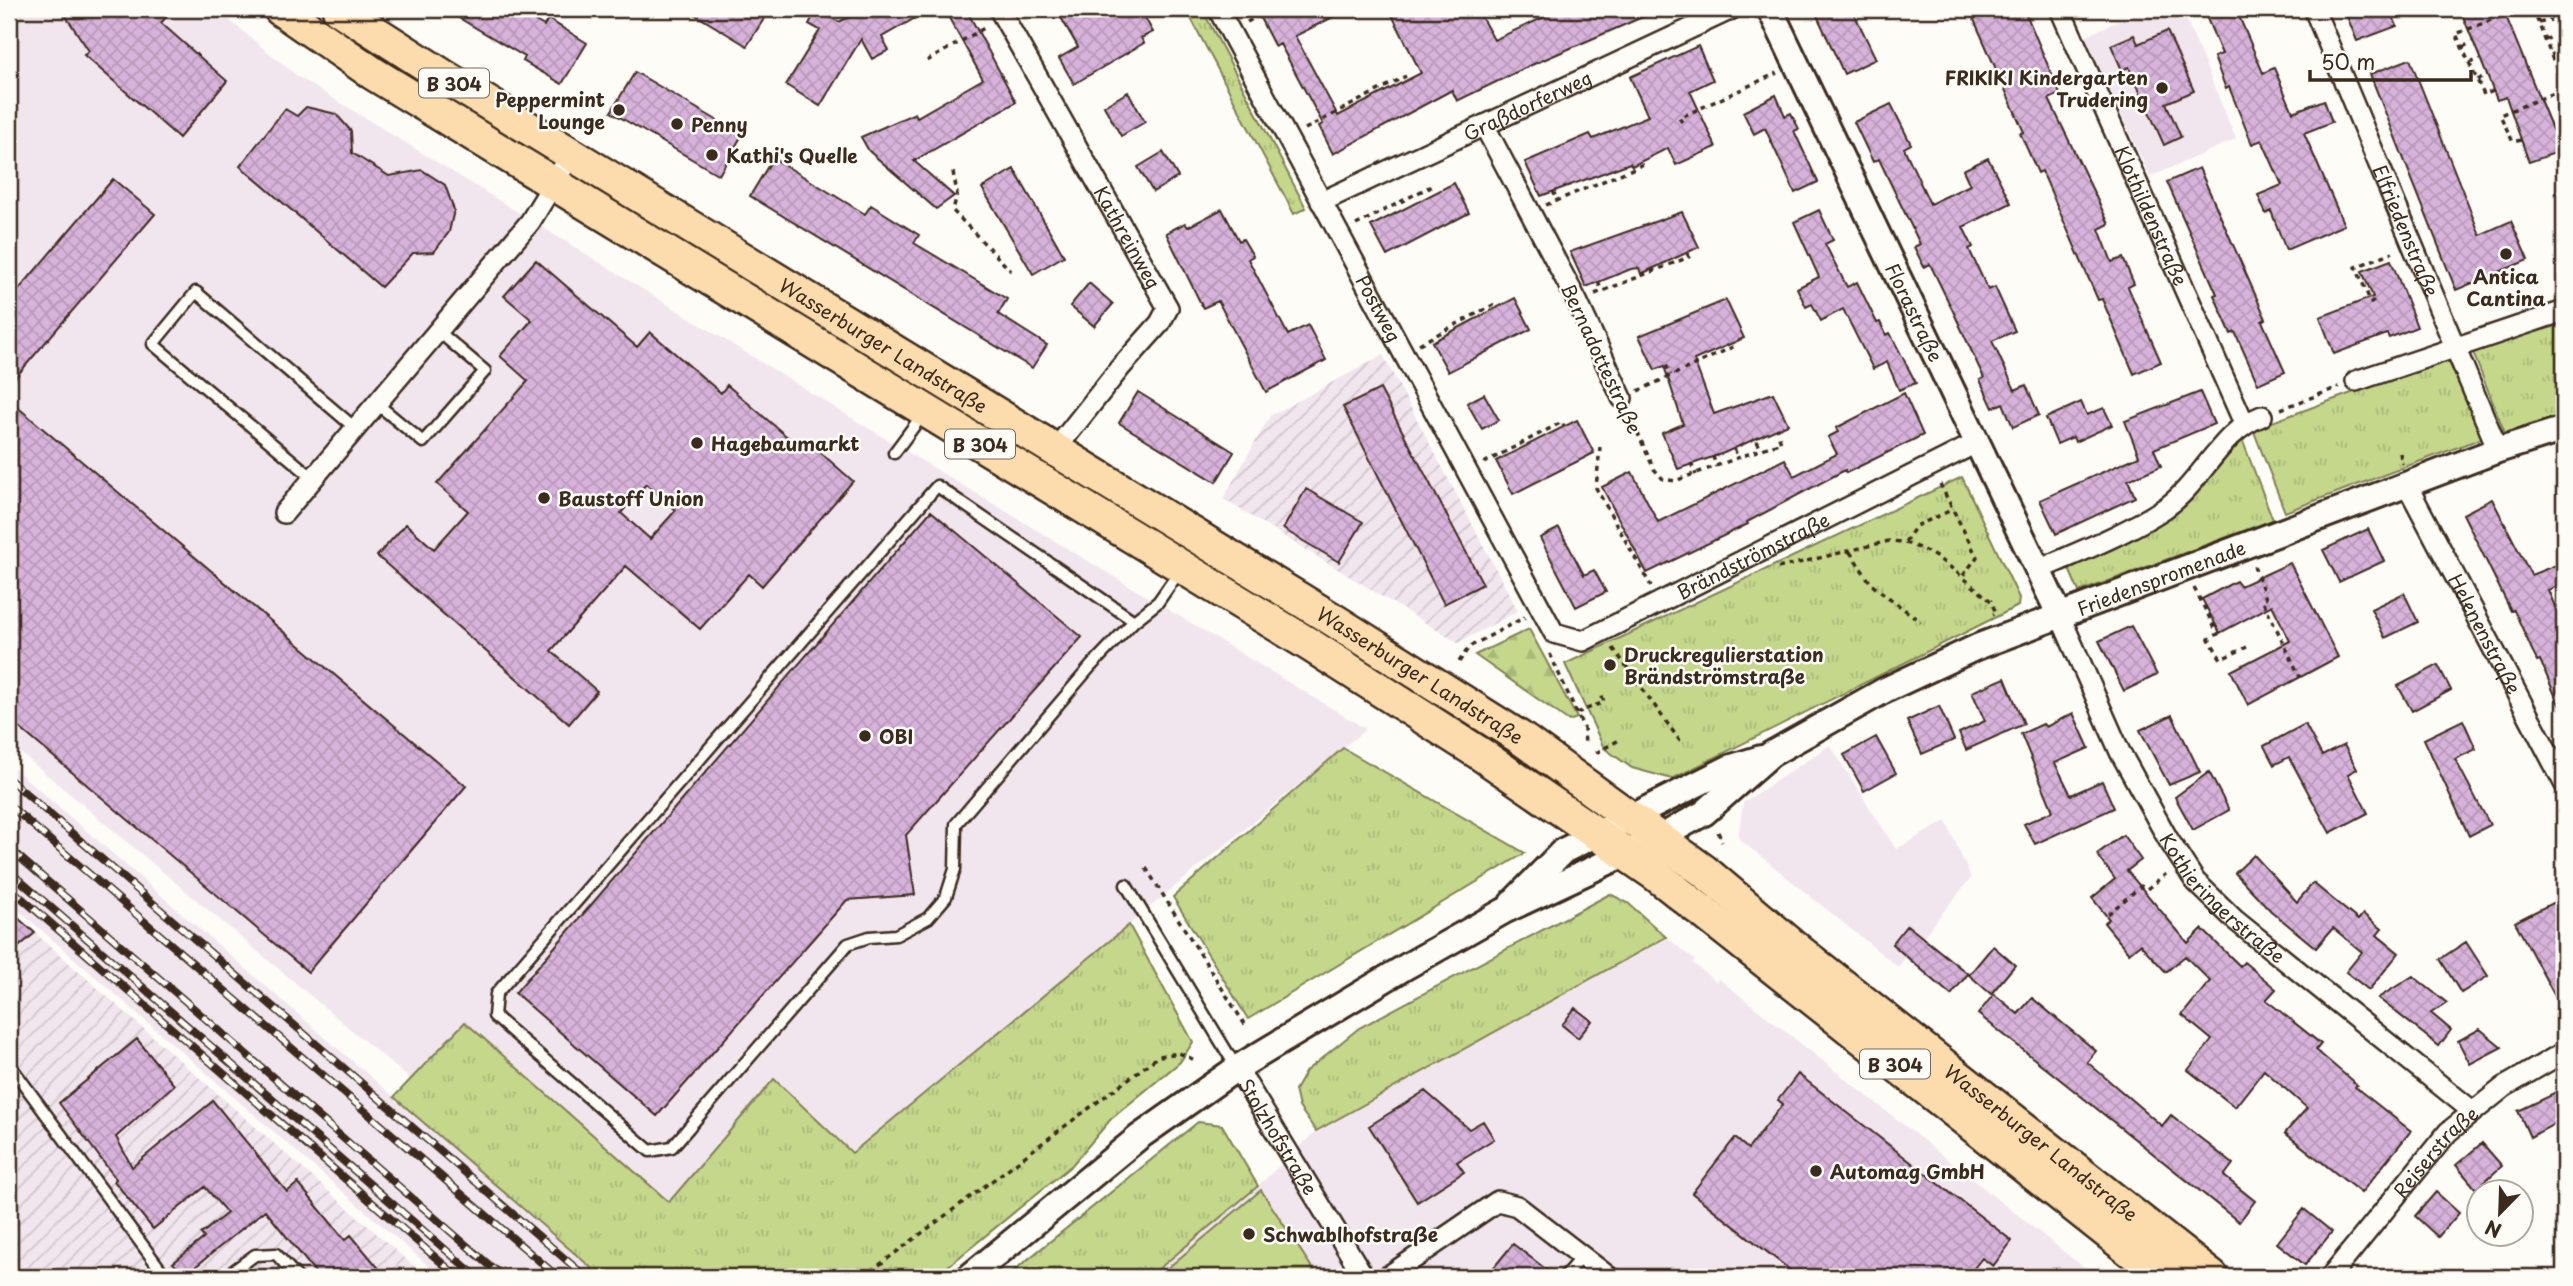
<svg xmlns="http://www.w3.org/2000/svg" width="2573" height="1286" viewBox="0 0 2573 1286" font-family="'Playpen Sans',sans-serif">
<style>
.built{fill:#f2e6ee}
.industrial{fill:url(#industrial-furrows)}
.grass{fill:url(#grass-tufts);stroke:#808054;stroke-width:2}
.forest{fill:url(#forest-firs);stroke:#808054;stroke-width:2}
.garden{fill:#c4d78b;stroke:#808054;stroke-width:2}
.building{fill:url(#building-cross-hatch);stroke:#3b2a1e;stroke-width:2;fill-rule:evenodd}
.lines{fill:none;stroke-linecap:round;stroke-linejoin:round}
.service-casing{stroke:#3b2a1e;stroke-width:15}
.minor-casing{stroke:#3b2a1e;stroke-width:24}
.tertiary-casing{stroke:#3b2a1e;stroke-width:30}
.primary-casing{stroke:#3b2a1e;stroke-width:37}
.path{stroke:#3b2a1e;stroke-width:3.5;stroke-dasharray:5 5;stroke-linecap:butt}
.service{stroke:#fdfcf7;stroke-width:10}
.minor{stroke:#fdfcf7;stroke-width:19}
.tertiary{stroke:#fdfcf7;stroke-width:24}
.primary{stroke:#fcdcac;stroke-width:32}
.rail-casing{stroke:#3b2a1e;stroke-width:8}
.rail{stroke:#fdfcf7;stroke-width:5;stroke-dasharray:16;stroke-linecap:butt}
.poi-dot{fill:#3b2a1e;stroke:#fdfcf7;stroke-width:2.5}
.labels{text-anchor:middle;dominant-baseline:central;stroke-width:5;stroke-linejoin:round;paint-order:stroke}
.shield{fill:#fdfcf7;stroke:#75695f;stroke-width:2}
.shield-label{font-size:18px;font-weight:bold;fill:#3b2a1e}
.poi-label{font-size:19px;font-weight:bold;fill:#3b2a1e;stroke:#fdfcf7;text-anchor:start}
.street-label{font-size:19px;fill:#3b2a1e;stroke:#fdfcf7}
</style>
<defs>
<pattern id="industrial-furrows" width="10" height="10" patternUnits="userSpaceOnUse" patternTransform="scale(1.75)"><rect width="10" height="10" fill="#f2e6ee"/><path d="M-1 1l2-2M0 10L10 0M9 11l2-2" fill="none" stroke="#d0c5cc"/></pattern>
<pattern id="grass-tufts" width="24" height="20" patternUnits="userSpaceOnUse" patternTransform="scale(1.75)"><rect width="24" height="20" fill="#c4d78b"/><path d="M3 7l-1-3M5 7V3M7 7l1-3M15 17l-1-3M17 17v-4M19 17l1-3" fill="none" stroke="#a9b978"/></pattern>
<pattern id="forest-firs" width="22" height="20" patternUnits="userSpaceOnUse" patternTransform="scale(1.75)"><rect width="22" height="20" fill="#c4d78b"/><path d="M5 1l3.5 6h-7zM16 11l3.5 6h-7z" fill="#a9b978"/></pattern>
<pattern id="building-cross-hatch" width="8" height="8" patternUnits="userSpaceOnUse" patternTransform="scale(1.75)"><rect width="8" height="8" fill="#d7b2da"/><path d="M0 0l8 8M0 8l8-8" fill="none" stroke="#b999bb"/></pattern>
</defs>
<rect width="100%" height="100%" fill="#fdfcf7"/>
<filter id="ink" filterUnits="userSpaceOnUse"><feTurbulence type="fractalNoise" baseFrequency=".0143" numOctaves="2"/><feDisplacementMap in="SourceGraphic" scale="14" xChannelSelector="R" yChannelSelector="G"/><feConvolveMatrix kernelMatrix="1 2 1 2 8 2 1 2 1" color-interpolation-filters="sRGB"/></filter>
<g filter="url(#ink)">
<path class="built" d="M9,9H216L297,76L886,439L1366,729L852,1153L774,1080L669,1202L466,1022L411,1080L9,743Z
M2145,9H2182L2236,139L2150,177L2085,36Z
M1830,745L1896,849L1946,821L1971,878L1898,967L1738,838L1743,803Z
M9,764L602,1277H441L9,902Z
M1666,937L1695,960L1693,963L1716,982L1719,979L2096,1277H1149L1258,1186L1316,1131Z"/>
<path class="industrial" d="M1383,355L1518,611L1458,643L1223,499L1270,416Z
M9,910L35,933L426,1277H9Z"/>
<path class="grass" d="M1186,9H1202L1306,208L1294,214Z
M2564,324V416L2505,433L2472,350Z
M2447,358L2485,437L2285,512L2253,429Z
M2242,439L2273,520L2079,592L2069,569L2173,516Z
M1962,477L2019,598L2018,606L1672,779L1632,768L1604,748L1565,664Z
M1343,748L1525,853L1248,1019L1173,897Z
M1610,894L1628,903L1666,937L1316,1131L1299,1107L1295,1090L1306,1071L1359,1028Z
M1129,925L1193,1042L1180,1062L1111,1119L1072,1165L935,1277H602L394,1097L465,1022L669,1202L774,1079L852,1153Z
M1198,1122L1222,1125L1258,1186L1149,1277H1006Z"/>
<path class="forest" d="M1529,629L1577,718L1569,721L1475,655Z"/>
<path class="garden" d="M1261,1190L1318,1277H1157Z"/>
<path class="building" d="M61,9H173L161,23L227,81L179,138L84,55L89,51Z
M444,9H515L544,26L548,19L587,43L562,84L523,61L525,57Z
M686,9H770L747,46Z
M817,9L839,22L864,9H931L882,37L889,50L872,59L861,39L820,106L786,85L820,30L809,24Z
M944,9H966L1016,102L914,161L954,196L936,209L869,151L861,137L915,113L917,117L983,79Z
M1056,9H1140L1153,32L1141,38L1144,43L1074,84L1059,58L1078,47Z
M1279,9H1349L1295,36L1338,116L1421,73L1389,9H1477L1494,40L1562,9H1661L1527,67L1457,101L1452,90L1333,154L1319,126L1323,124L1280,44L1275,47L1260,18Z
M1814,9H1852L1876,59L1844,74Z
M1981,9H2024L2060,94L2049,99L2109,224L2099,229L2112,262L2123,258L2134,284L2128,287L2161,362L2134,374L2102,299L2098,300L2042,171L2038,173L2020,133L2024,132L1971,13Z
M2203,9H2236L2263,73L2274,68L2293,112L2324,100L2332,122L2304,133L2344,225L2286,250L2271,211L2266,214L2258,195L2282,185L2262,140L2252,144L2229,87L2226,89L2214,57L2222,54Z
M2344,9H2390L2397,26L2357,41Z
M2460,9H2503L2561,151L2529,162L2506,97L2497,100Z
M2167,31L2194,91L2166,103L2181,137L2164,145L2129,67L2122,70L2111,45L2134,35L2138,44Z
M1698,46L1713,80L1690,91L1716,147L1676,165L1668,148L1632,166L1630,163L1541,196L1525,162L1590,134L1593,139L1648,116L1630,77Z
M2410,59L2480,235L2511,221L2528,260L2456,290L2370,74Z
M635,72L742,135L719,175L611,112Z
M1128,92L1145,122L1121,136L1104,106Z
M1776,95L1785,116L1791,113L1799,129L1794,131L1818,182L1795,193L1765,128L1754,134L1743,112Z
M1891,104L1911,144L1904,148L1930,204L1970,185L1963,170L1988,158L2011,203L1963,227L1973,247L1969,249L1988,290L1995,287L2015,331L1992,341L2015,390L2026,385L2039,415L2013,427L2003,403L1993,408L1980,380L1984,378L1953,311L1930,264L1924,267L1914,247L1920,244L1887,176L1879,159L1873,162L1854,122Z
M306,107L336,114L351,131L352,153L389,176L422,170L445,185L454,210L449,232L434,252L413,253L381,287L240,166L285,109L297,116Z
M1163,152L1178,177L1153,192L1138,167Z
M773,158L865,214L871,205L919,235L914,243L1007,299L998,314L1047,345L1032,368L750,196Z
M2199,168L2266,319L2262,321L2285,372L2258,384L2235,332L2231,334L2214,295L2217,294L2167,182Z
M1014,169L1064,256L1033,274L982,188Z
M113,179L155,214L9,385V301Z
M1454,183L1469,213L1387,256L1371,226Z
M1222,209L1239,241L1243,239L1253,256L1248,259L1288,335L1308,325L1326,360L1266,392L1218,301L1203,308L1166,233L1185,223L1188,227Z
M1819,210L1833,240L1825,244L1847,287L1857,282L1877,323L1880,322L1886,335L1890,333L1916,383L1899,390L1887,362L1873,369L1843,309L1821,321L1812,304L1806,307L1797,288L1819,277L1794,222Z
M1682,212L1699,247L1641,274L1639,268L1631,269L1586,287L1570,252Z
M536,260L637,347L650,332L721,393L727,385L799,447L805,439L853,481L762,586L749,574L700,629L626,566L551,651L597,691L569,724L377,556L406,524L434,549L468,511L437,484L528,381L500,356L532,320L504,296ZM646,484L676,510L650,539L621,513Z
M2391,260L2417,327L2389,338L2387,334L2334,354L2320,317L2373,297L2362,271Z
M1089,283L1113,304L1094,326L1070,306Z
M1515,298L1531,329L1448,372L1432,342Z
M1726,300L1744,338L1694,360L1714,414L1773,393L1788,424L1724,453L1678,469L1662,433L1683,424L1664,366L1655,370L1639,336Z
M1380,389L1483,584L1444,604L1343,407Z
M1138,392L1234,452L1216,482L1119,423Z
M2200,392L2214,424L2154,449L2161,466L2128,480L2135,497L2056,534L2040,500L2139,456L2125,421Z
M1904,393L1923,435L1846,473L1845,470L1747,522L1748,524L1647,573L1602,487L1632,472L1658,522L1785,459L1794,476L1837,454L1828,437L1838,432L1836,428Z
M1484,394L1499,420L1482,429L1467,403Z
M9,400L466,786L308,972L9,719Z
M2081,402L2087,415L2104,408L2112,425L2075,442L2073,437L2057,444L2046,418Z
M1577,420L1594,453L1513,494L1496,461Z
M1306,489L1363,522L1339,562L1283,529Z
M2492,499L2531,575L2564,562V583L2548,590L2564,628V716L2540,660L2537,661L2514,610L2511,611L2463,514Z
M931,511L1082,637L906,835L915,895L847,900L657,1116L515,993Z
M1559,528L1584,575L1594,570L1606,592L1576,607L1540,538Z
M2368,529L2384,561L2339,582L2323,550Z
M2290,563L2338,657L2248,705L2231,671L2290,641L2272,605L2220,633L2202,599L2236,581L2240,586Z
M2404,593L2418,622L2385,638L2371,609Z
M2131,626L2157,675L2124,691L2099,641Z
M2438,665L2451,690L2412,711L2398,686Z
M2005,678L2024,724L1966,750L1959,733L1985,721L1972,692Z
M1939,706L1954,740L1922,754L1907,721Z
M2073,713L2089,748L2055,763L2071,795L2102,781L2114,808L2035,844L2024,824L2053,811L2021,734L2043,724L2046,727Z
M2172,715L2200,772L2169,785L2140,730Z
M2463,720L2476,749L2455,759L2490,825L2469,836L2424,739Z
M2305,724L2322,756L2344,745L2357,769L2348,774L2368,813L2330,833L2289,757L2274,765L2264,746Z
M1876,737L1896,773L1864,791L1844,755Z
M2209,772L2229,810L2193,830L2175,797Z
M2123,835L2141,860L2127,871L2188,943L2202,929L2240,966L2244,962L2276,989L2266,1000L2321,1044L2316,1050L2357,1085L2355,1087L2411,1131L2361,1193L2285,1133L2307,1108L2264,1070L2235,1107L2188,1070L2212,1040L2182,1015L2210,981L2185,956L2166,972L2140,944L2129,953L2104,923L2109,919L2092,898L2115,879L2097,854Z
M2254,855L2297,902L2313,883L2358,920L2363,914L2382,929L2377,935L2399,953L2369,990L2346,972L2362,952L2333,928L2316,948L2271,911L2235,873Z
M2564,897V1013L2515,922Z
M9,910L35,933L9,955Z
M1907,925L1968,974L1951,995L1892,944Z
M2466,942L2488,976L2461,993L2440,959Z
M1993,946L2015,965L1991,994L1969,975Z
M2413,976L2447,1003L2431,1013L2451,1030L2439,1046L2378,998Z
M1994,994L2018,1014L2032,998L2096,1051L2087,1062L2162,1126L2171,1115L2233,1164L2224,1176L2255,1201L2239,1222L1978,1014Z
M1575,1008L1592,1021L1578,1038L1562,1025Z
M2480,1029L2502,1047L2470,1064L2458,1041Z
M137,1039L174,1085L116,1137L132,1167L213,1101L287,1192L298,1183L345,1240L351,1235L386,1277H319L265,1210L184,1276L173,1263L204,1238L201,1234L227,1213L205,1187L153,1229L114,1181L116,1179L59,1103Z
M1798,1074L2012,1241L1993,1266L1982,1258L1967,1277H1799L1692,1193L1735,1138L1748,1149L1783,1104L1778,1100Z
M1425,1091L1469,1129L1483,1121L1494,1139L1457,1162L1464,1172L1417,1202L1369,1126Z
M2556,1093L2564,1108V1119L2530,1137L2518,1111Z
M2482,1143L2502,1166L2476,1189L2456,1165Z
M2436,1192L2459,1213L2438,1237L2415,1216Z
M2304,1209L2332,1232L2305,1265L2277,1243Z
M1513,1244L1556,1277H1486Z"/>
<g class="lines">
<defs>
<path id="service" d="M376,403L423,442L485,371L438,331
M894,453L923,414
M313,478L153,344L196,292L355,428
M1134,621L937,486L496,994L494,1016L650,1151L672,1147L848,944L869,937L896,935L928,918L946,897L955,869L956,824L1091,666L1134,621L1158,602L1179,572
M1126,885L1236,1067
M9,1064L166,1277
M225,1277L255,1255L276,1254L297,1277
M1564,1277L1582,1256"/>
<g id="minor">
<path id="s1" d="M999,9L1168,308L1160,323L1120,368L1055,450"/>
<path id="s2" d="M1218,9L1554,633L1583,641L1976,443"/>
<path id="s3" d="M2060,9L2244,423"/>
<path id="s4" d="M2314,9L2498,450"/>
<path d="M1484,125L1577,301L1622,398"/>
<path id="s5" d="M1321,202L1732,9"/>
<path d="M2356,381L2564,311"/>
<path id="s6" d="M2407,485L2564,783"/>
<path d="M284,513L530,222L572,153"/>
<path d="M2038,570C2081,551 2126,534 2165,508C2202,483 2219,432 2262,416"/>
<path id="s7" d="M2060,616L2120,752L2168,839L2195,881L2235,920L2471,1110"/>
<path id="s8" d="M1237,1068L1364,1277"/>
<path d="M1387,1277L1498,1201L1517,1206L1609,1277"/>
<path id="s9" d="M2330,1277L2448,1132L2504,1087L2564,1052"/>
</g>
<g id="tertiary">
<path id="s10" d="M1770,9L2060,616"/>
<path d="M1512,903L1563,851L1729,768L1761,758"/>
<path id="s11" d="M969,1277L1139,1137L1237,1068L1407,966L1504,911L1659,838L1704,813L1771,754L1885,690L1977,647L2498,450L2564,429"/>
</g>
<g id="primary">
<path d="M280,9L374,74L1310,645L1479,753L1655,874L2164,1277"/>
<path id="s12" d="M339,9L445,77L1332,619L1519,737L1704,871L1799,951L2212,1277"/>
</g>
</defs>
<use href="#service" class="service-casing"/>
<use href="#minor" class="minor-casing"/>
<use href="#tertiary" class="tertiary-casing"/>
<use href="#primary" class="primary-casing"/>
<path class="path" d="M2533,9L2558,73L2564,70
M1448,11L1452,9
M1247,22L1273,9
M2539,23L2551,20
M2545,40L2556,35
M2463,47L2473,41
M2551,55L2562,51
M927,61L986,27
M2470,63L2480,59
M2477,80L2487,76
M2493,91L2484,95L2456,34L2519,9
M1682,122L1679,118L1777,73
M1305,129L1406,76
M2521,140L2513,142L2500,115L2564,89
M953,172L957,193L953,211L1011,271
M1553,191L1557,200
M1546,205L1644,164L1643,161
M1356,225L1429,187L1432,195
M1598,282L1602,291
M1595,294L1689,257L1687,253
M2374,301L2371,303L2356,267L2393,252
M1419,344L1493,305L1495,309
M1666,365L1671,375
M1638,391L1735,346L1733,343
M2281,409L2339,387
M1629,414L1654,469L1663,479L1675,481L1781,442L1778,434
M1757,441L1761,450
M1600,447L1596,488L1651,586
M1734,449L1739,459
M2400,453L2402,464
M1713,456L1716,467
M1484,463L1562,422L1564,426
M1691,463L1696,475
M1940,484L1977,557L1962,577
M1905,542L1916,526L1954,509
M1850,552L1872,585L1921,622
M2254,566L2267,601L2264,603L2300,677
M1778,568L1889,541C1929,542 1961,577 1991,601L1996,613L1993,614
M2194,588L2218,634L2209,639L2221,659L2247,647
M1613,648L1680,741
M1550,654L1584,729L1585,745
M1459,662L1469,647L1525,617
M1577,713L1604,702L1601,694
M1596,753L1619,740
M1718,832L1722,842
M1146,868L1247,1028
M2108,914L2141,886L2147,889L2166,874
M863,1277L1159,1056L1179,1053L1197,1061"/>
<use href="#service" class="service"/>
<use href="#minor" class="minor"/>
<use href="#tertiary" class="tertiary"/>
<use href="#primary" class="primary"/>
<defs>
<path id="rail" d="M9,779L586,1277
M9,805L558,1277
M9,848L503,1277
M9,871L477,1277
M9,887L458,1277"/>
</defs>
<use href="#rail" class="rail-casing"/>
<use href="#rail" class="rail"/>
</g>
</g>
<g class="poi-dot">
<circle cx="2162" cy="88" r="7"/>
<circle cx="619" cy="110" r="7"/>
<circle cx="677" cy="124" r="7"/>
<circle cx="712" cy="155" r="7"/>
<circle cx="2506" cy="254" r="7"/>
<circle cx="697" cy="443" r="7"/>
<circle cx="544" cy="498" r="7"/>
<circle cx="1610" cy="665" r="7"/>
<circle cx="865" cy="736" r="7"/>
<circle cx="1816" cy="1171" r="7"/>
<circle cx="1249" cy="1234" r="7"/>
</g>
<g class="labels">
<g class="shield">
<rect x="419" y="68.5" width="70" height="29" rx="5"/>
<rect x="945" y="429.5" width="70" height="29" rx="5"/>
<rect x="1860" y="1049.5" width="70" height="29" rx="5"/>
</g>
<g class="shield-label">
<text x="454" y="83">B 304</text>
<text x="980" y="444">B 304</text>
<text x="1895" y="1064">B 304</text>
</g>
<g class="poi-label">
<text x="2148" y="77" text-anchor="end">FRIKIKI Kindergarten<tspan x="2148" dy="22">Trudering</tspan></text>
<text x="605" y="99" text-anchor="end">Peppermint<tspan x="605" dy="22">Lounge</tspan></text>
<text x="691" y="124">Penny</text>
<text x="726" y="155">Kathi's Quelle</text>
<text x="2506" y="276" text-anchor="middle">Antica<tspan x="2506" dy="22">Cantina</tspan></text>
<text x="711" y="443">Hagebaumarkt</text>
<text x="558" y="498">Baustoff Union</text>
<text x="1624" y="654">Druckregulierstation<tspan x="1624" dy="22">Brändströmstraße</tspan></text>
<text x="879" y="736">OBI</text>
<text x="1830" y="1171">Automag GmbH</text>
<text x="1263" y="1234">Schwablhofstraße</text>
</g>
<g class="street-label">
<text stroke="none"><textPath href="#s5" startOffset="228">Graßdorferweg</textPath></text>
<text stroke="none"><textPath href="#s3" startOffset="226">Klothildenstraße</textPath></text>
<text stroke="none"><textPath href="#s4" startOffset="240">Elfriedenstraße</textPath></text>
<text stroke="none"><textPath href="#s1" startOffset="262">Kathreinweg</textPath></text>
<text stroke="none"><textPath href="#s2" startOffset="340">Postweg</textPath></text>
<text stroke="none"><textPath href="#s10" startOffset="336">Florastraße</textPath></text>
<text stroke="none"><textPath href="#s12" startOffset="640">Wasserburger Landstraße</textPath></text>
<text transform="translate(1602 358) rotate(65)">Bernadottestraße</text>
<text stroke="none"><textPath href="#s2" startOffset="929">Brändströmstraße</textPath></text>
<text stroke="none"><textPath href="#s11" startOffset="1391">Friedenspromenade</textPath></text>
<text stroke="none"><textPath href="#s6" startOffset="168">Helenenstraße</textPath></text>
<text stroke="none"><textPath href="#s12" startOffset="1270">Wasserburger Landstraße</textPath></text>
<text stroke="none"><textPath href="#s7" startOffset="329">Kothieringerstraße</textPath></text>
<text stroke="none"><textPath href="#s8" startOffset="80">Stolzhofstraße</textPath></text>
<text stroke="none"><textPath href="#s12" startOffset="2048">Wasserburger Landstraße</textPath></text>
<text stroke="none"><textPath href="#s9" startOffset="164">Reiserstraße</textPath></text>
</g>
</g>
<rect width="2573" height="1286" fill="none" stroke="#fdfcf7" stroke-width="35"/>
<rect x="18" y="18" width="2538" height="1251" fill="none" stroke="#3b2a1e" stroke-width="2.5" filter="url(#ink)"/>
<g transform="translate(2500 1213) rotate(203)"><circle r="33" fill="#fdfcf7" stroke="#afa8a0" stroke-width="2"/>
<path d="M0-5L12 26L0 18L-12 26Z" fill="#3b2a1e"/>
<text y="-10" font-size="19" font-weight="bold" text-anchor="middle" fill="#3b2a1e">N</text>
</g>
<path d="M2310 70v10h161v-10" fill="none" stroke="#3b2a1e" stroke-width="3.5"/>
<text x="2321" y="70" font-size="21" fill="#3b2a1e" stroke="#fdfcf7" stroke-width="5" paint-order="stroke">50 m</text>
</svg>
